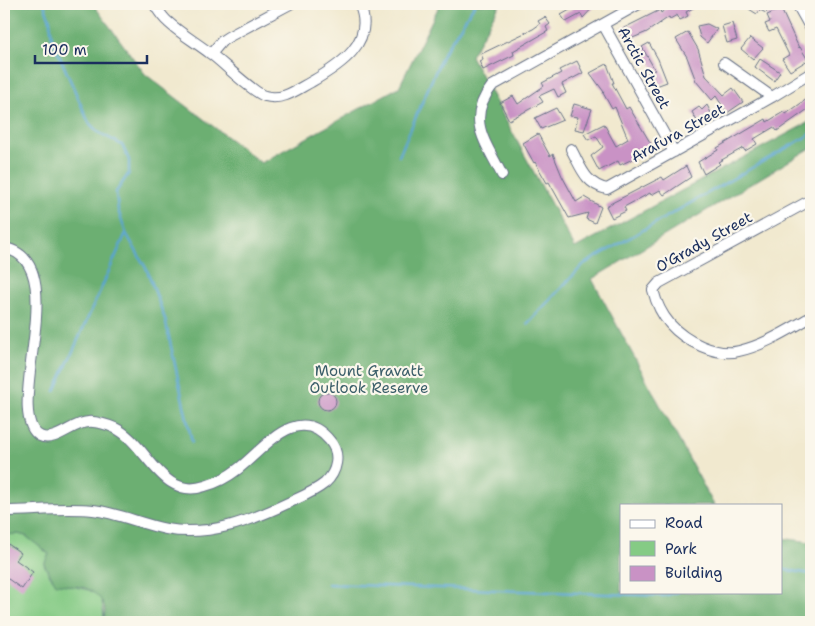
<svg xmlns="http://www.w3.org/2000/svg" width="815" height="626" viewBox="0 0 815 626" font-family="'Shantell Sans',sans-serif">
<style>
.green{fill:#85cb85;stroke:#507d72}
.forest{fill:#6caf72;stroke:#446f68}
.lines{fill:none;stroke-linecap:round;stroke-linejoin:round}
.stream{stroke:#59a4d1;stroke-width:2.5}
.building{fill:#c992c5}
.minor-casing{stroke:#667086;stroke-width:12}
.minor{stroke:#fff;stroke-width:10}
.labels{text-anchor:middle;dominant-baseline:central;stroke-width:4.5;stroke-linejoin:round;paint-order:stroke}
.street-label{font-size:15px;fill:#1b2f5e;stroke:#fbf7ec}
.park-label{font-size:15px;fill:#3b5e6a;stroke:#fbf7ec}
</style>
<rect width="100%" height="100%" fill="#fbf7ec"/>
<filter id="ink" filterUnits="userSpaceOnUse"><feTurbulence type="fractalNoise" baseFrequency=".02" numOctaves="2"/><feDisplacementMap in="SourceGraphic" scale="10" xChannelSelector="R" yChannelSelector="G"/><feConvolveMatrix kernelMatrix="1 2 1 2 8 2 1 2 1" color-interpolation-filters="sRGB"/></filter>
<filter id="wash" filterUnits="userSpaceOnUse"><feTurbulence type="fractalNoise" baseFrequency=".0096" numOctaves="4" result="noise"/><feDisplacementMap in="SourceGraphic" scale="20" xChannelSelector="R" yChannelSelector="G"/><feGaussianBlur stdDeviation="1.12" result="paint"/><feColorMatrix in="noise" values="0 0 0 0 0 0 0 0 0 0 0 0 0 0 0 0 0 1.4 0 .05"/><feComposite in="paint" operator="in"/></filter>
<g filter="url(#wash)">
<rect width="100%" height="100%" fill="#f1e9cf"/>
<path class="green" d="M18,534L26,536L49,554L44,564C46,568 49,575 52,578C52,579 58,581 59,582C83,593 107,582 103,622H4V535Z"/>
<path class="forest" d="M4,4H93L145,74L261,163L399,87L440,4H500L471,56L575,248L811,121V148L592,279L714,505H621V592H781V538L811,542V622H103C104,619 105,614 105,610C104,599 91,588 80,587C77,586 74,587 72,586C66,585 62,584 56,584L44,564L49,554L26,536L18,534L4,535Z"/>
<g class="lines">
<path class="stream" d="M44,4L50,20L52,39L89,123L98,132L122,145L129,160V173L116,192L118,210L126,233L147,270L165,319L192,442
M399,156L443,54L475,4
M527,324L584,264L811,134
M55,391L126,233
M781,569L811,574
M328,584L664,596L678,592"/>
</g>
<g id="blocks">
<path class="building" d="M576,4H596L583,18L581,14L566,22L561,15L577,6Z
M672,4H700L686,12L688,16L680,20L677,15L670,19L669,17L647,32L628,40L622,29L660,10L661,13Z
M750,4H772L766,13L760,10L757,14L749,9L752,5Z
M781,9L799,48L800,47L808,60L790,71L782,59L789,55L776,29L769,32L765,24L770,22L767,15Z
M545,17L550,24L546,27L548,31L513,51L514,55L483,70L479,61L483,59L481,54L533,29L540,24L538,21Z
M732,23L737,40L727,43L722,26Z
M707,24L717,29L707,43L700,37L697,26Z
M688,32L698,49L706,76L724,95L733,88L743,102L727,113L716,96L712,100L696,81L687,57L676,39Z
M750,38L763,48L753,59L741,49Z
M649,43L658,59L667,82L656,86L649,72L655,70L642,47Z
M760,59L780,72L774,81L755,67Z
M577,61L583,73L562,84L566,93L558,97L554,89L539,96L543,102L509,120L500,103L513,96L518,104L544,86L542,83L561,73L559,70Z
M607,64L614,83H612L626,109L629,107L654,149L620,165L618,161L599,171L591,156L603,147L596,136L588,140L584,134L604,124L616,146L628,139L615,107L612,109L603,93L604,92L590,73Z
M811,96V107L777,131L774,127L754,139L757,144L745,151L743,148L718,162L720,164L704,174L698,162L718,150L717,148L766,119L767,122L785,111L786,114Z
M574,104L592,109L584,131L575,129L578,117L570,116Z
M707,105L712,115L697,121L692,112L699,107L702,110Z
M556,108L563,120L541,129L535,118Z
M538,134L550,156L553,154L562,176L576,202L584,197L601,207L595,223L586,219L588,213L569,218L549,182L547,183L535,162L534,163L523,143Z
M686,166L691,177L664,195L660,190L651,195L650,193L624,207L626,211L612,218L606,206L662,177L664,180Z
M318 401a9 9 0 1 1 18 0a9 9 0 1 1-18 0Z
M8,544L21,553L16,560L33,572L22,589L4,576V551Z"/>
</g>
</g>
<g filter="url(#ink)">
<use href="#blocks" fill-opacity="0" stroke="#667086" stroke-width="1"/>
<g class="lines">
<defs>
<path id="minor" d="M154,4C158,10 162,17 168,22C181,34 197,43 211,54C222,62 255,94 265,96C283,101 296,90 311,82C339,66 377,42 359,4
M797,4L811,29
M603,24L674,152
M211,54L222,41L228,37L290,4
M724,63L772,97
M571,149C581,167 585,184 607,189L772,97L811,73
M502,175C486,142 465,120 492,86L639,4
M811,200L659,283L653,290C656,302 662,315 670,324C685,341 716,357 739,351C765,345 788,330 811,317
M4,248C76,261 0,414 40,436C55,443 72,423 88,422C95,421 109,425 115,428C147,443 161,501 205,486C216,483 229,476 238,469C264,449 298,401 330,441C341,454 337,472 325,483C314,492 301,497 288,503C250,521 209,537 166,529C141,524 118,513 93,510C64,507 33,511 4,511"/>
</defs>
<use href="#minor" class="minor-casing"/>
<use href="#minor" class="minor"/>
</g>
</g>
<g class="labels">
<g class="street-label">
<text transform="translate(644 68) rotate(61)">Arctic Street</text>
<text transform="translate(678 133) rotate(-29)">Arafura Street</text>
<text transform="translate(704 242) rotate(-29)">O'Grady Street</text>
</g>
<g class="park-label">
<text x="369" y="371">Mount Gravatt<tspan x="369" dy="17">Outlook Reserve</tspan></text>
</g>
</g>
<rect width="815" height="626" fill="none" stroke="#fbf7ec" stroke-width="20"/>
<rect x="620" y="504" width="162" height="90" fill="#fbf7ec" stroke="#a1a7b3"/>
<rect x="630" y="520" width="25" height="8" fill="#ffffff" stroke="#a1a7b3"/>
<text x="665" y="528" font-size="15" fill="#1b2f5e">Road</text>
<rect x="630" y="541" width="25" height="15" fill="#85cb85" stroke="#a1a7b3"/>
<text x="665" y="554" font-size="15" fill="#1b2f5e">Park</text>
<rect x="630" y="566" width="25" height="15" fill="#c992c5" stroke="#a1a7b3"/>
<text x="665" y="578" font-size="15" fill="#1b2f5e">Building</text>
<path d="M35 55v8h112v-8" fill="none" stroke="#1b2f5e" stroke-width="2.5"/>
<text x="42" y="55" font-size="15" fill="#1b2f5e" stroke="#fbf7ec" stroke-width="4" paint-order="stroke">100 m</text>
</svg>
